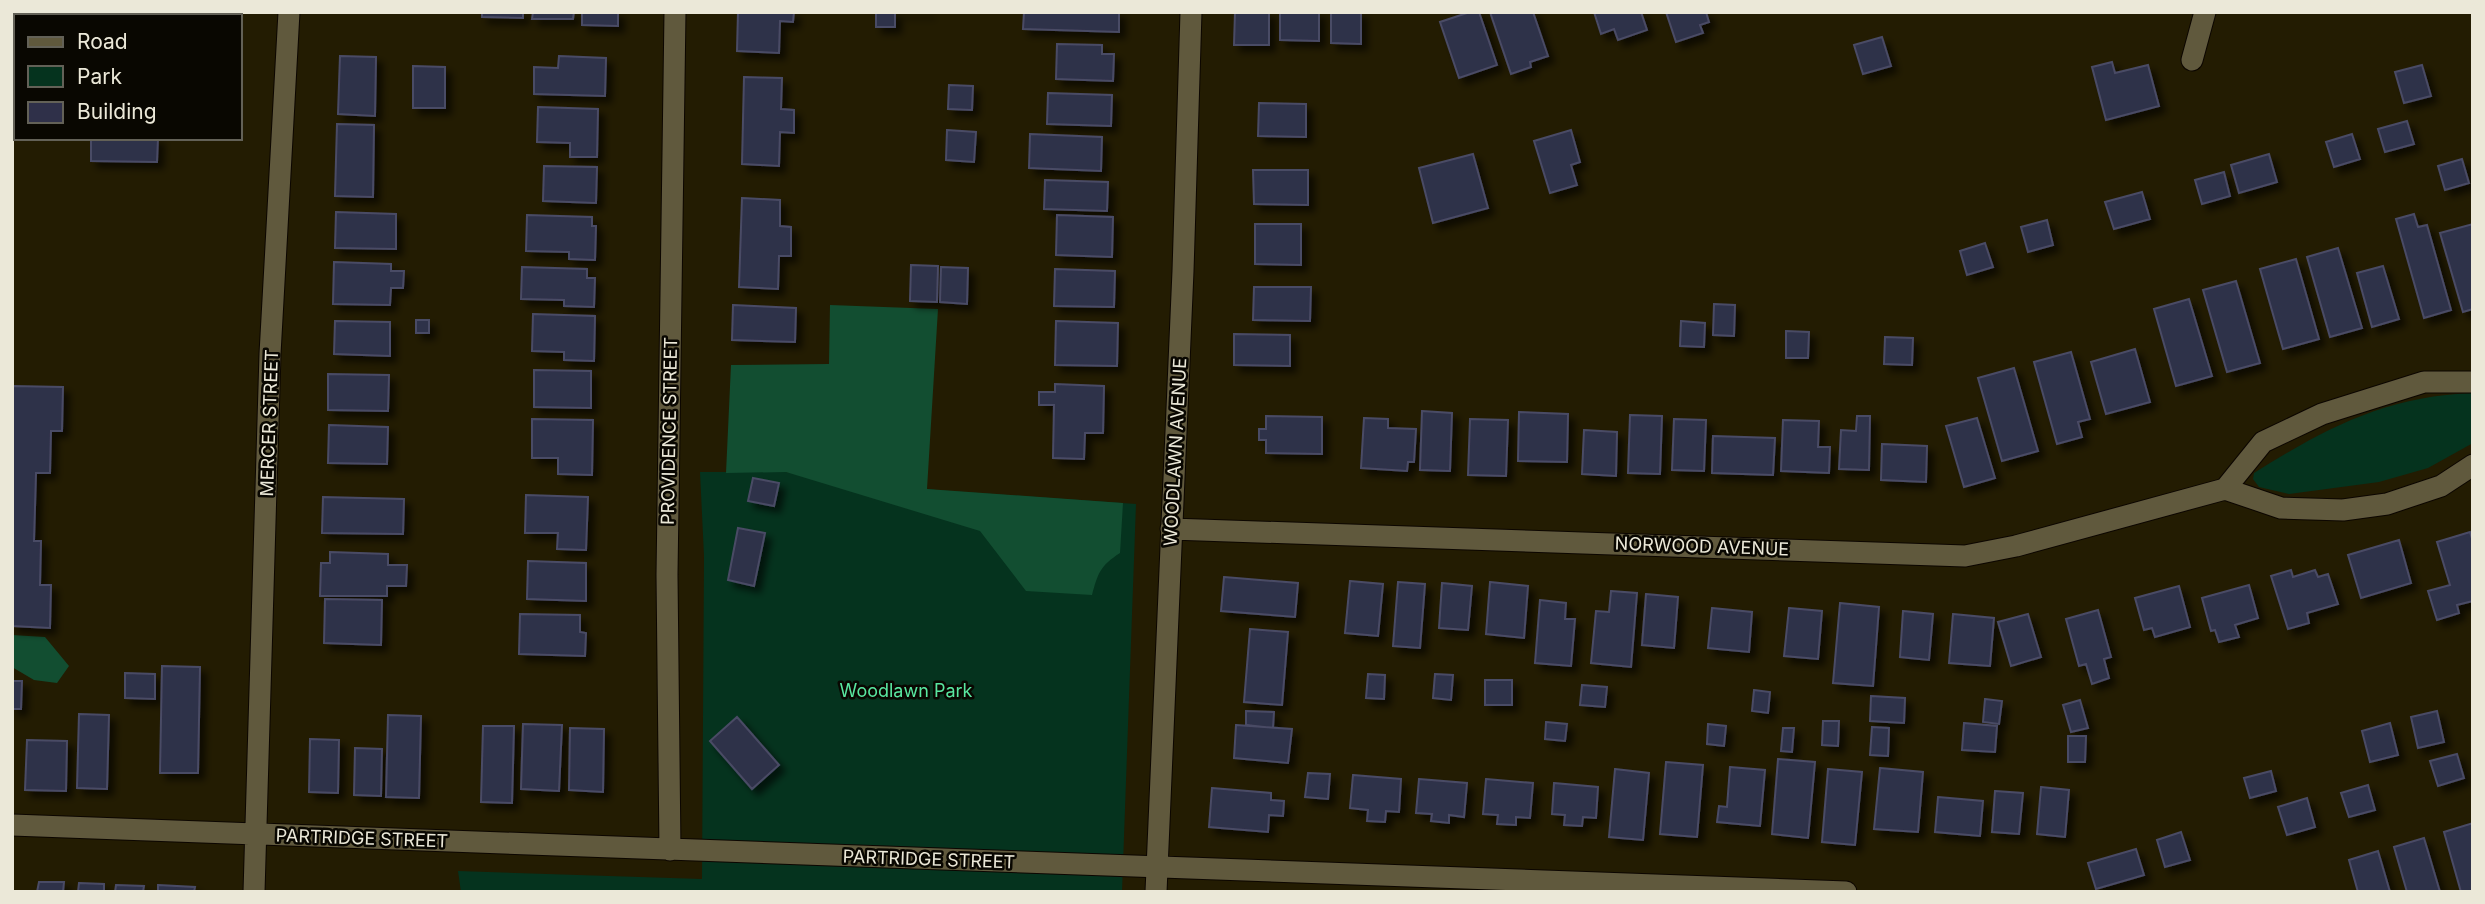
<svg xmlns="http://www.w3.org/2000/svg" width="2485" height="904" viewBox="0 0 2485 904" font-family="Inter,sans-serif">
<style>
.green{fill:#05331e}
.forest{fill:#124e31}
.building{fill:#2f3049;stroke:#4a4b65;stroke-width:2;filter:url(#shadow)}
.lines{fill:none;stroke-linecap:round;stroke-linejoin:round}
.minor-casing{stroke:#0c0600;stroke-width:23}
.minor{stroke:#60593d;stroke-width:21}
.labels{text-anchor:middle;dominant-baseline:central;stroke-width:5;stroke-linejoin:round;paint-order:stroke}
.street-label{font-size:18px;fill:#ebe8d8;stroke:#090701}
.park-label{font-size:18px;fill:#59e7a0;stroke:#090701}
</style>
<defs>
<filter id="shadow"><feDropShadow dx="6" dy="6" stdDeviation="3.5" flood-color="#0009"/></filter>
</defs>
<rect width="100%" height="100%" fill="#231c02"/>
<path class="green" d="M2473,393V443L2428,468L2379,482L2289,494L2259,487L2253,479L2254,473C2326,428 2386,396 2473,393Z
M700,472H786L937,490L1136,504L1122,892H461L458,871L702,879L704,556Z"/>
<path class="forest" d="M830,305L938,309L927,489L1123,503L1120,553C1100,566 1098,573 1092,595L1026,591L980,531L786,472L726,473L731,365L829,364Z
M12,635L45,637L69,666L57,683L34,680L12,667Z"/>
<path class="building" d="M72,12H160V16H72Z
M482,12H523V18L482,17Z
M533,12H574L573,19H532Z
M582,12H618V26L582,25Z
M738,12H794L793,22L780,21L779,53L737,51Z
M876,12H930H895V27H876Z
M1024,12H1119V32L1023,29Z
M1235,12H1269V45H1234Z
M1280,12H1319V41L1280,40Z
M1331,12H1361V44L1331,43Z
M1470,12H1479L1497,65L1459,78L1440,22Z
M1490,12H1533L1548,56L1530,62L1531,67L1511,74Z
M1594,12H1641L1647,30L1618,40L1614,29L1601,34Z
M1666,12H1706L1709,22L1700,25L1703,33L1676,42Z
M12,30H16V82H12Z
M1882,37L1891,66L1863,74L1854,45Z
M1057,44L1102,45V54H1114L1113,81L1056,79Z
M340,56L376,57L375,116L338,114Z
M559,56L606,58L605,96L534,94V67L558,68Z
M2112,62L2115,73L2148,65L2159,106L2106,120L2092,67Z
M2422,65L2431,96L2404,103L2395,72Z
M413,66L445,67V108H413Z
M744,77L782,78L781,109L794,110V133L780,132L779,166L742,164Z
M949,85L973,86L972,110L948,109Z
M1048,93L1112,95L1111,126L1047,124Z
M1259,103L1306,104V137L1258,136Z
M538,107L598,109L597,157H570V143L537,142Z
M2407,121L2414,144L2385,152L2378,129Z
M337,124L374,125L373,197L335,196Z
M947,130L976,132L974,162L946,160Z
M1571,130L1580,162L1571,165L1577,185L1550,193L1534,141Z
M1030,134L1102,137L1101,171L1029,168Z
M2352,134L2360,159L2334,167L2326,142Z
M91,138H158L157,162L91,161Z
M1473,154L1488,208L1433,223L1419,168Z
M2269,154L2277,182L2239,193L2231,165Z
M2462,159L2469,183L2445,190L2438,166Z
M544,166L597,167L596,203L543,201Z
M1253,170H1308V205L1254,204Z
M2224,172L2230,196L2202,204L2195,180Z
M1045,180L1108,182L1107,211L1044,209Z
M2142,192L2150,219L2114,229L2105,202Z
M742,198L780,200V226L791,227V256H779L778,289L739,287Z
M336,212L396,214V249L335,248Z
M2414,214L2418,227L2427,225L2451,310L2424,318L2396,219Z
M527,215L592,217V226H596L595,260L569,259V252L526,251Z
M1057,215L1113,217L1112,257L1056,255Z
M2047,220L2053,245L2028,252L2021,227Z
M1255,224H1301V265L1255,264Z
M2473,224V309L2463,312L2440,233Z
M1985,243L1993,267L1967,275L1960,251Z
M2338,248L2362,328L2330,337L2307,257Z
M2296,259L2319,339L2283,349L2260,269Z
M334,262L391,264V271H404L403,288H391L390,305L333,304Z
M911,265L938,266L937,302L910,301Z
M2383,266L2399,319L2372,327L2357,273Z
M522,267L587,269V278H595L594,307L564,306V300L521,299Z
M941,267L968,268L967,304L940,302Z
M1055,269L1115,271L1114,307L1054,306Z
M2236,281L2260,363L2227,372L2203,290Z
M1254,287H1311L1310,321L1253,320Z
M2189,299L2212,376L2176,386L2154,309Z
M1714,304L1735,305L1734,336L1713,335Z
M733,305L796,308L795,342L732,340Z
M533,314L595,316L594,361L564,360V352L532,351Z
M416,320H429V333H416Z
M335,321L390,322V356L334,354Z
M1056,321L1118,323L1117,366L1055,365Z
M1681,321L1705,323L1704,347L1680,346Z
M1786,331L1809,332L1808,358H1786Z
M1234,334L1290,335V366L1234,365Z
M1885,337L1913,338L1912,365L1884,364Z
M2135,349L2150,402L2106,414L2091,362Z
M2071,352L2090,419L2078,422L2082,437L2057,444L2034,362Z
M2014,368L2038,451L2002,461L1978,378Z
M534,370L591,371V408L534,407Z
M328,374L389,375L388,411L328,410Z
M1055,384L1104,386L1103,433H1085L1084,459L1053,458L1054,405H1039V392H1055Z
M12,386L63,387L62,431H51L50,473H36L34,541H41L40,585H51L50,628L12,626Z
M1422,411L1452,413L1450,471L1420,470Z
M1519,412L1568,414L1567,462L1518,461Z
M1630,415L1662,416L1660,474L1628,473Z
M1266,416L1322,417V454L1266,453V440H1259V429H1266Z
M1857,416H1870L1869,470L1839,469L1841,430L1856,431Z
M1364,418L1388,419V428L1416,429L1414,462H1408L1407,471L1361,468Z
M1977,418L1995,478L1964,487L1946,426Z
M532,419L593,420L592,475L558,474V458H532Z
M1470,419L1508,420L1506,476L1468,475Z
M1674,419L1706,420L1704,471L1672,470Z
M1783,420L1819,421L1818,447H1830L1829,473L1781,471Z
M329,425L388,427L387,464L328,463Z
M1584,430L1617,432L1616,476L1582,474Z
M1713,436L1775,438L1773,475L1712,473Z
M1882,444L1927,446L1926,482L1881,480Z
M753,478L779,483L774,506L748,501Z
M526,495L588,497L586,550L557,549L558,533H525Z
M323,497L404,499L403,534L322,533Z
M738,528L765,533L754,586L728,580Z
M2470,532L2473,542V601L2457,605L2459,613L2437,620L2428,591L2450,585L2437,542Z
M2399,540L2411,583L2361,598L2348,555Z
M330,552L388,554V565H407L406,586H387V596H320L321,563H330Z
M528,561L586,563V601L527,599Z
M2291,570L2293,577L2315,570L2318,577L2328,574L2338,604L2307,613L2309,623L2288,629L2271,576Z
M1224,577L1298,583L1295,617L1221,611Z
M1350,581L1383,584L1378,636L1345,633Z
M1398,582L1425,584L1420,648L1393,646Z
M1490,582L1528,586L1524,638L1486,634Z
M1442,583L1472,586L1468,630L1439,628Z
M2249,585L2258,618L2235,625L2239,637L2219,642L2215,630L2211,631L2202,598Z
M2179,586L2190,627L2155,637L2152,628L2144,630L2135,598Z
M1611,591L1637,593L1631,667L1591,663L1596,611L1609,612Z
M1646,594L1678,597L1674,648L1642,645Z
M325,599L382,600L381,645L324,643Z
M1540,600L1566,603L1565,619H1575L1571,666L1535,663Z
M1840,603L1879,607L1873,686L1833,683Z
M1712,608L1752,612L1749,652L1708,648Z
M1789,608L1822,611L1818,659L1784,656Z
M2098,610L2111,657L2104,659L2109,678L2092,684L2086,664L2079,666L2066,619Z
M1903,611L1933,614L1929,660L1900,657Z
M520,614L580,615V632L586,633L585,656L519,654Z
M1953,614L1994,618L1990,666L1949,663Z
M2028,614L2041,657L2011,666L1998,622Z
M1250,629L1288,632L1282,705L1244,702Z
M162,666L200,667L198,773H160Z
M125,673L155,674V699L125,698Z
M1368,674L1385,675L1384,699L1366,698Z
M1435,674L1453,675L1451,700L1433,698Z
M1485,680H1512V705H1485Z
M12,681H22L21,709H12Z
M1582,685L1607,687L1605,707L1580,705Z
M1754,690L1770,692L1768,713L1752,711Z
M1871,696L1905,698L1904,723L1870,721Z
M1985,699L2002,701L1999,724L1983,722Z
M2080,700L2088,728L2071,732L2063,705Z
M1246,711L1274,712L1273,728L1246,725Z
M2437,711L2444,742L2418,748L2411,717Z
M79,714L109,715L107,789L77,788Z
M388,715L421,716L419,798L386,797Z
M737,717L779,765L752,789L710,741Z
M1823,721H1839L1838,746L1822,745Z
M1546,722L1567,724L1565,741L1545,739Z
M1964,723L1997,726L1995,752L1962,750Z
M2390,723L2398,755L2370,762L2362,731Z
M523,724L562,725L559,791L521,789Z
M1708,724L1726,726L1724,746L1707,744Z
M1236,725L1292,729L1288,763L1234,758Z
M483,726H514L512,803L481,802Z
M1872,727L1889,728L1888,756L1870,755Z
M570,728L604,729L603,792L569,790Z
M1783,728H1794L1792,752L1781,751Z
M2068,736H2086L2085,762H2068Z
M310,739L339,740L338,793L309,792Z
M27,740L67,741L66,791L25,790Z
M355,748L382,749L381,796L354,795Z
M2457,754L2464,778L2438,786L2430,761Z
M1778,759L1815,762L1808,838L1772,834Z
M1666,762L1703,765L1697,837L1660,834Z
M1730,767L1765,770L1760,826L1717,822L1719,806L1727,807Z
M1880,768L1923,772L1918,832L1874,829Z
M1615,769L1649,773L1643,840L1609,837Z
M1828,769L1862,772L1855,845L1822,842Z
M2271,771L2276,791L2250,798L2244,778Z
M1308,773L1330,774L1328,799L1305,797Z
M1353,775L1401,779L1399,812L1386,811L1385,822L1367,821L1368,810L1350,808Z
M1419,779L1467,783L1464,817L1449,815V823L1431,821L1432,814L1416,813Z
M1486,779L1533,783L1530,818L1516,817V825L1497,824L1498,815L1483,814Z
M1554,783L1598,787L1596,818L1583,817L1582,826L1564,825L1565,815L1552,814Z
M2368,785L2375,810L2349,817L2341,793Z
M2041,787L2069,790L2065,837L2037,834Z
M1212,788L1271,793V800L1284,801L1283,816L1269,815L1268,832L1209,827Z
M1995,791L2023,793L2019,834L1992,832Z
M1938,797L1983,801L1980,836L1935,832Z
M2307,798L2315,827L2287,835L2278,807Z
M2473,823V892H2461L2444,832Z
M2181,832L2190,860L2165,867L2157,840Z
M2424,838L2440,892H2407L2394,847Z
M2136,849L2144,875L2096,889L2088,863Z
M2378,851L2390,892H2358L2349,860Z
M39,882H64L63,892H37Z
M79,883L104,884V892H78Z
M116,885L144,886L143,892H115Z
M158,885L195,887L194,892H158Z"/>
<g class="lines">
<defs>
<path id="minor" d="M2192,60L2205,12
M2225,489L2263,442L2322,414L2424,382H2473
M1171,529L1965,556L2016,546L2225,489L2281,508L2343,510L2387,504L2441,486L2473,465
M12,825L1846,892
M670,850L667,575L675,12
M254,892L270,354L289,12
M1156,892L1183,271L1191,12"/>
</defs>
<use href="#minor" class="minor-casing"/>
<use href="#minor" class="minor"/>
</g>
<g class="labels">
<g class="street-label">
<text transform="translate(269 423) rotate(-88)">MERCER STREET</text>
<text transform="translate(669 431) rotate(-89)">PROVIDENCE STREET</text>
<text transform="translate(1175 452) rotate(-87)">WOODLAWN AVENUE</text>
<text transform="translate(1702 546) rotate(2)">NORWOOD AVENUE</text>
<text transform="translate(362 838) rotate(2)">PARTRIDGE STREET</text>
<text transform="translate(929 859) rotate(2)">PARTRIDGE STREET</text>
</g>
<g class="park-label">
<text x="906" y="690">Woodlawn Park</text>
</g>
</g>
<rect width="2485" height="904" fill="none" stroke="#ebe8d8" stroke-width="28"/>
<rect x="14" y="14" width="228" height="126" fill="#090701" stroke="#636157" stroke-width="2"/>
<rect x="28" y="37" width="35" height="10" fill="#60593d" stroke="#636157" stroke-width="2"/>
<text x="77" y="49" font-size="21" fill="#ebe8d8">Road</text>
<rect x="28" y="66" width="35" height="21" fill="#05331e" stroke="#636157" stroke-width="2"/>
<text x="77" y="84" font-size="21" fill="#ebe8d8">Park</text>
<rect x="28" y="102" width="35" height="21" fill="#2f3049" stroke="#636157" stroke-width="2"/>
<text x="77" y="119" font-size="21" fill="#ebe8d8">Building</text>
</svg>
